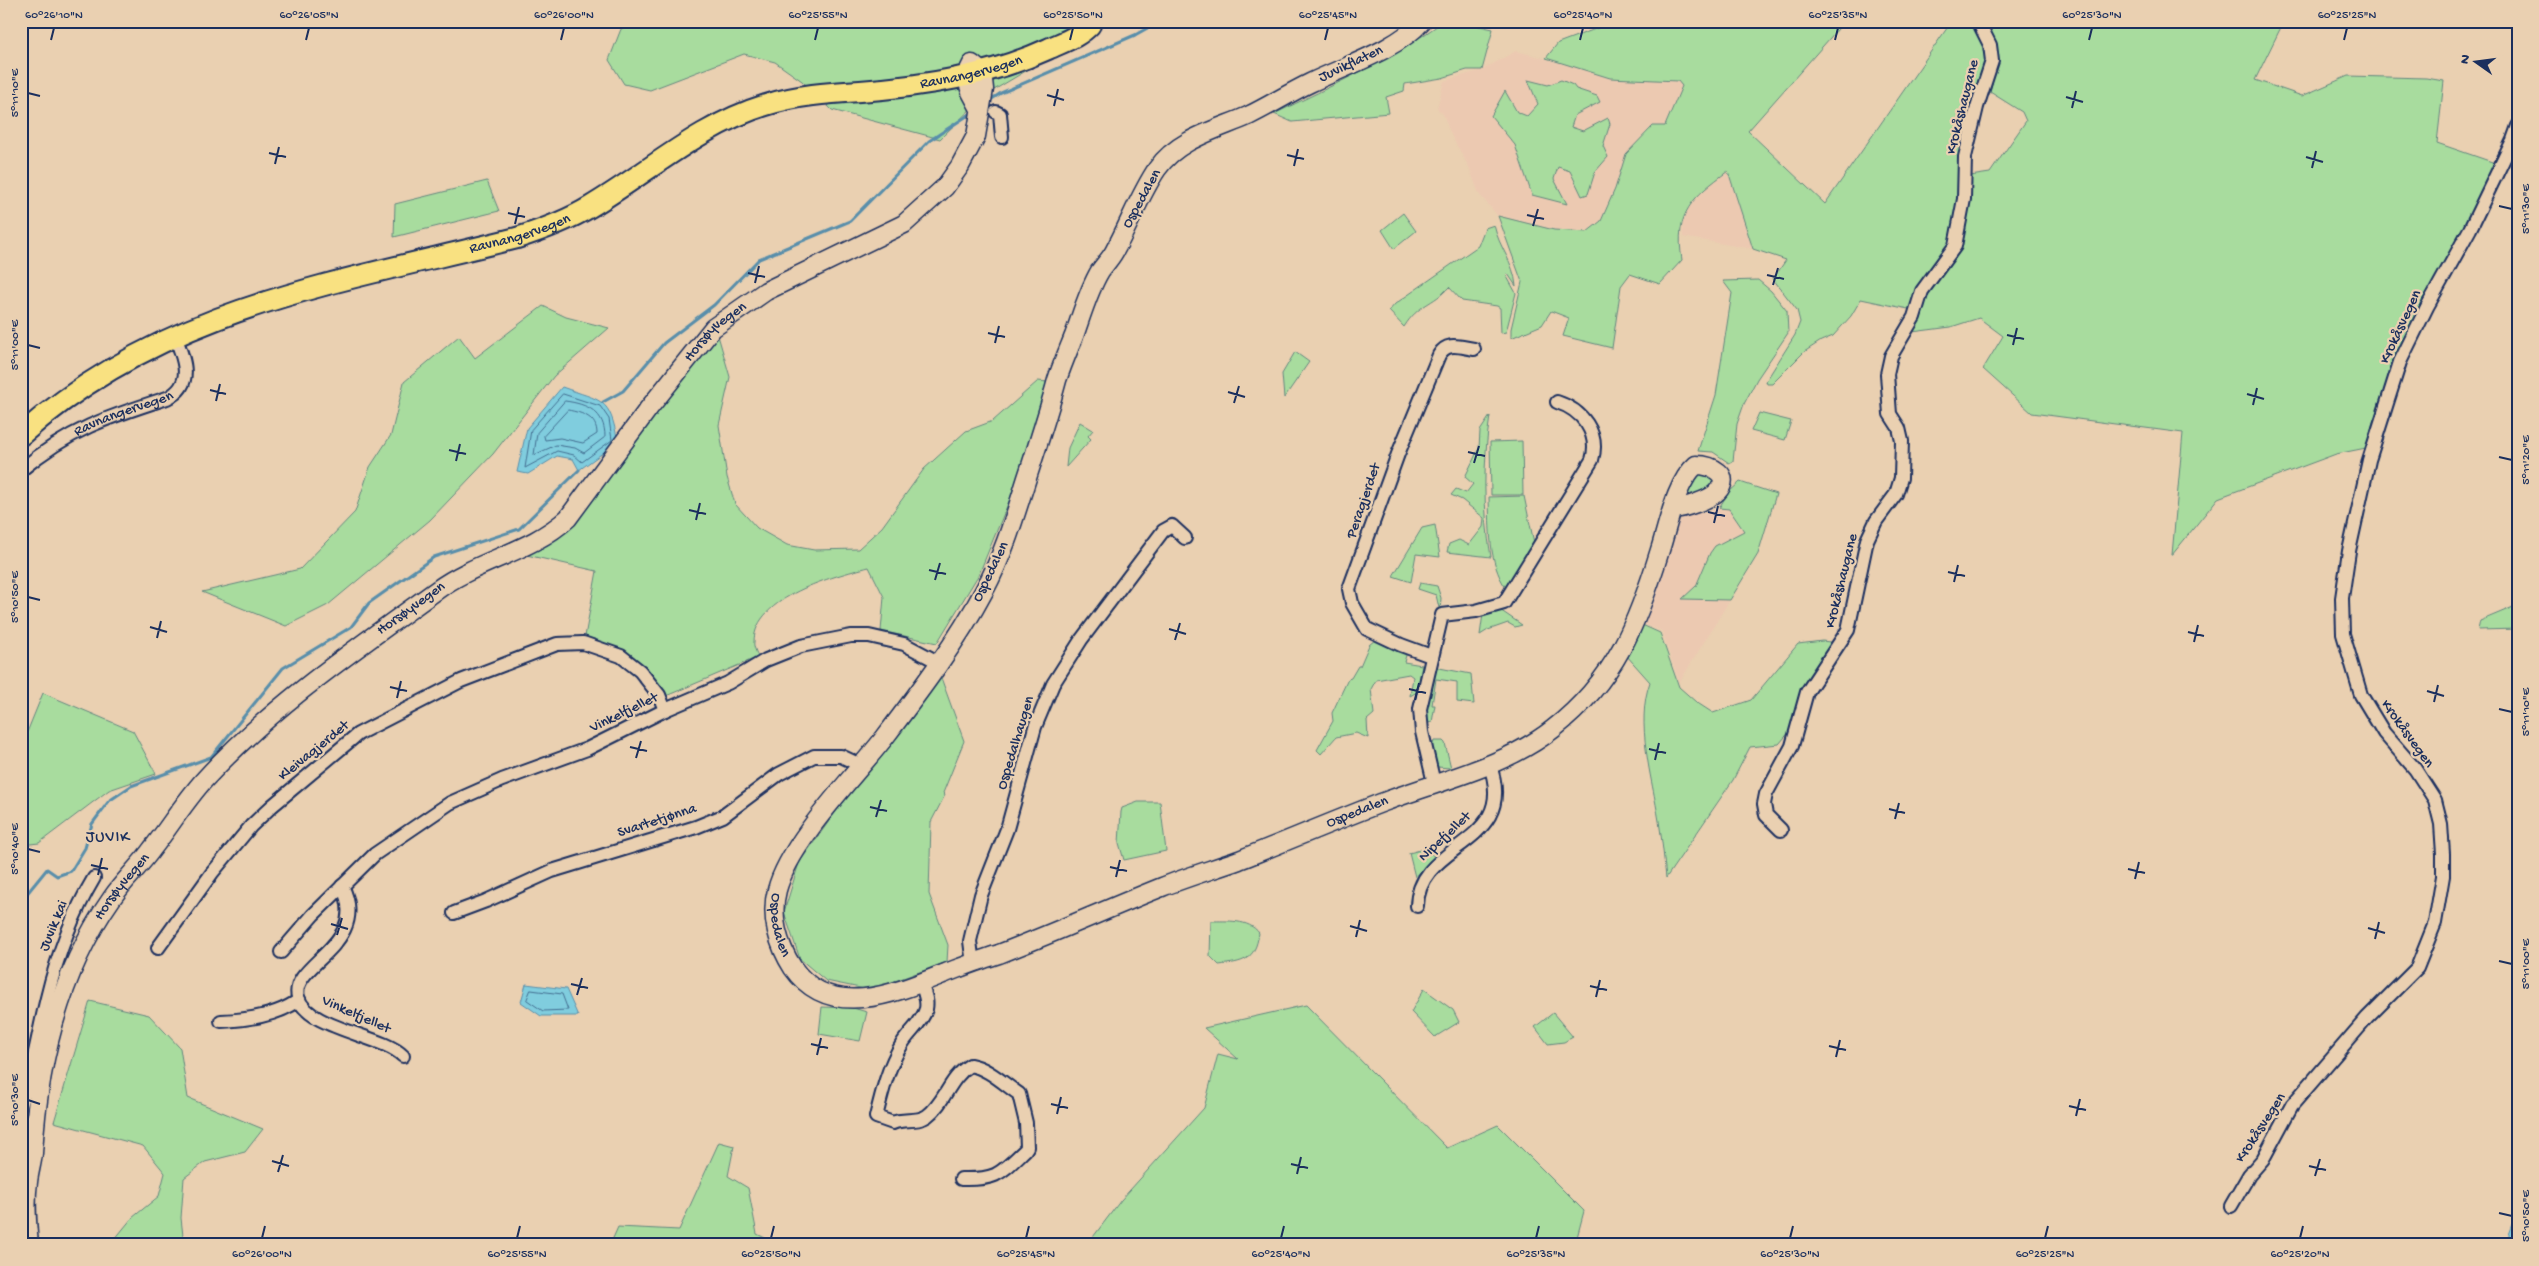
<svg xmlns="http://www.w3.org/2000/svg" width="2539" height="1266" viewBox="0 0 2539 1266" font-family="'Gochi Hand',sans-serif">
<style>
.built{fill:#ecc9b1}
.green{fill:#a8dc9e;stroke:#62867e}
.water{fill:#80cdde;stroke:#588eab}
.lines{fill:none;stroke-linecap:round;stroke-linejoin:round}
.shore{stroke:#436e91;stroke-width:1}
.stream{stroke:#588eab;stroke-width:3}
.street-casing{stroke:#1b2f5e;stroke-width:16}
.secondary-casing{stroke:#1b2f5e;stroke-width:21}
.primary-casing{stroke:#1b2f5e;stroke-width:24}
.street{stroke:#ead0b1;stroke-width:12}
.secondary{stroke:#ead0b1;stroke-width:18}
.primary{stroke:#f9e181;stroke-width:20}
.ticks{fill:none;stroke:#1b2f5e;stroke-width:2}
.labels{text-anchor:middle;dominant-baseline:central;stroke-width:4.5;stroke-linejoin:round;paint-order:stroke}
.street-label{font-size:15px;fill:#1b2f5e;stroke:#ead0b1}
.neighbourhood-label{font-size:16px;letter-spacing:1px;fill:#1b2f5e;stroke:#ead0b1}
.neatline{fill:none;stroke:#1b2f5e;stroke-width:2}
.ticks-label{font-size:12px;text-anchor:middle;fill:#1b2f5e}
</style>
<rect width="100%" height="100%" fill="#ead0b1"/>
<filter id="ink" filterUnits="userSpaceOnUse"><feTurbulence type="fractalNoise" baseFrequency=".02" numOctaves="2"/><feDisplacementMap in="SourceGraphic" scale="10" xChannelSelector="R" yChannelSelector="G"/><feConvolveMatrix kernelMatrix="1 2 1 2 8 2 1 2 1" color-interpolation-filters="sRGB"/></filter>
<g filter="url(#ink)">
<path class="built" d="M72,21H179L114,31Z
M1516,51L1568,64L1610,78L1678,81L1682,85L1665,127L1615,189L1601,221L1587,232L1554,230L1498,216L1479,194L1469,167L1451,135L1443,114L1437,108L1444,81L1482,70Z
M1728,170L1753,249L1683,237L1682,218L1699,192Z
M1740,482L1776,494L1758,554L1679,683L1662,631L1641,624L1676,521L1694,513H1706L1718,508L1728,493Z"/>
<path class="green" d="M636,21H1071L1054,54L984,96L940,139L832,110L802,81L775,62L744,54L650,90L624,84L609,60L621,29Z
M1444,21H1457L1493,29L1482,70H1467L1442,78L1405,84L1404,91L1386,97L1389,113L1292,122L1274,114C1331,86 1392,59 1444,21Z
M1629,21H1845L1748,131L1825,204L1952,21H1974L1990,52L1962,192L1947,247L1923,278L1913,310L1861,299L1851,316L1833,336L1821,341L1804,352L1772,384H1767L1766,381L1795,335L1800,322L1797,310L1773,279L1786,260L1753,249L1728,171C1693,197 1674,212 1682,260L1660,284L1630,274L1621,286L1612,348L1563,336L1569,318L1551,311L1542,325L1511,338V329L1522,282L1498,216L1554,230L1587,232L1601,221L1615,189L1626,154L1653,126H1665L1682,86L1678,81L1610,78L1546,58L1558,43L1606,25Z
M1985,21H2284L2255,80L2302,96L2348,76L2426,78L2444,81L2437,143L2498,164L2395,367L2373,422L2366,448L2336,454L2218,498L2172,555L2183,433L2032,413L1983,369L2003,336L1979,318L1951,327L1912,332L1932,284L1960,242L1968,215L1970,176L1990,173L2026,121L2022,112L1990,92C1999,55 2004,56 1985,21Z
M1528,80L1548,85L1561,80L1573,85L1576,89L1597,96L1600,102L1575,115L1571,127L1583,131L1608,118L1610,124L1603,146L1608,157L1595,172L1588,194L1582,196L1570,171L1558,167L1554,179L1567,204L1532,195L1515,145L1491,116L1505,91L1517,112L1527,116L1538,104Z
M487,181L499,211L394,237L395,204Z
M1403,213L1416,231L1394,249L1382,230Z
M1494,225C1499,248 1514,262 1516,286L1508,274L1506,275L1516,293L1506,332L1501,333L1500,308L1497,306L1462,301L1449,287C1433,305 1419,303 1404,327L1389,311L1395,304L1478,246L1485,228Z
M1758,280L1771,291L1787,311L1788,333L1757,379L1744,404L1737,424L1733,461L1729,463L1713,452L1698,451L1716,395L1732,293L1723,281Z
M543,306L566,317L609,328L554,376L493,454L430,520L328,605L286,626L202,592L300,569L355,512L370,467L391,435L404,382L459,336L475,358Z
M717,332L730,377L719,425L727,477L735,504L757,528L787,545L814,550L858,549L882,527L924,469L966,431L993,421L1038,381L1048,382L1014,489L979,574L937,643L881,631L884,597L869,567C834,576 754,597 754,642C753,647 757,653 758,657L666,696L650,671L625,650L584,642L597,571L522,554L557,535Z
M1295,352L1309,362L1284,398L1282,374Z
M1759,413L1791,421L1785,440L1751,431Z
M1490,416C1483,461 1483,512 1491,557L1447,552L1449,544L1459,540L1469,545L1483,527L1484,518L1462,500L1451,495L1456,489L1466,493L1473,484L1465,477L1479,448L1480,431Z
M1080,422L1093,430L1088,436L1091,439L1066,467L1068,448Z
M1522,441L1523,495H1491L1490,442Z
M1699,470L1716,479L1706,490L1682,499Z
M1740,482L1776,494L1758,554L1730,600L1682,599L1696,586L1710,553L1715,546L1744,531L1729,509L1719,508L1728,493Z
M1524,496L1534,543L1506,588C1488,562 1490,527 1489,497Z
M1435,525L1440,557L1416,554L1411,582L1393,576L1422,528Z
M1420,583L1437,586L1441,598L1440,612L1436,595L1418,589Z
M2518,605V629L2478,630L2480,621Z
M1500,610L1522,625L1515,627L1508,623L1488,630L1480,635L1483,614Z
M1640,624L1660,633L1679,687L1696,702L1713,713L1751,700L1798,644L1822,641L1838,643L1798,722L1779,744L1750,747L1733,780L1666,878C1664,859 1662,840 1659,821C1652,778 1635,723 1650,682L1626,655Z
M1375,640L1407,652L1404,662L1422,665L1417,692L1410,696L1413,677L1409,674L1376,680L1371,689L1374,714L1367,720L1368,738L1356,733L1336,737L1321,754L1317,750L1333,721L1332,713L1348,679L1351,678L1358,666H1360L1369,645Z
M1434,667L1471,674L1474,704L1457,702V682L1436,679L1432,705H1435L1432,722L1428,723C1419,708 1435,684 1434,667Z
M940,675L964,741L943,793L945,795L931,822L929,894L948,945L947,962L870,990L826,981L800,959L784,912L799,863L862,775Z
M43,693L133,731L156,774L109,790L39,843L21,845V747Z
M1434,741H1443L1445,743L1451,768L1437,767L1432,748Z
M1138,802H1160L1166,851L1124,860L1119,843L1121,812L1122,808Z
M1424,849L1437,858L1415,877L1409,853Z
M1211,921C1227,921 1249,919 1259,933C1255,961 1243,962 1219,965L1210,956Z
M1424,989L1453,1010L1459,1022L1435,1037L1411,1012Z
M90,1001L149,1015L180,1048L188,1098L263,1129L245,1152L205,1162L184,1178L181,1218L184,1245H110L132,1218L159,1196L165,1173L143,1146L54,1122Z
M1306,1005L1447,1148L1498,1125L1584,1211L1575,1245H1087L1121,1200L1204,1108L1218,1054L1238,1059L1204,1028Z
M822,1007L853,1008L867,1012L860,1041L819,1034Z
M1553,1013L1573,1037L1564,1042L1548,1044L1535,1027Z
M719,1142L734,1146L728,1176L748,1188L757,1234L779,1245H610L618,1227L679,1230Z"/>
<path class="water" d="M562,387C603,402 609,396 618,442L579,470L573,459L557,456L528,474L517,472L527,428Z
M526,984L566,989L578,1016H541L521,1002Z
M2518,1217V1245H2505L2515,1219Z"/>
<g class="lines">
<path class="shore" d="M563,394L600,406L609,419L612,440L582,462L574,455L557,451L525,468L531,430Z
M565,401C588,404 605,412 605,437L584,453L575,448L556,445L534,455L537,433Z
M568,410C583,413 597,417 597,434L583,443L560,438L545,440L544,436Z
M531,990L562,994L568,1010L543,1011L527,1000Z"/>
<path class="stream" d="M989,101L1001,93L1135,35L1160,21
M603,402L623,391L664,343L714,305L759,259L850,221L929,141L973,112
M21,898L25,896L47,869L57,876L71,871L85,848L92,824L109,801L131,786L211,757L283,668L351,627L369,603L434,557L519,529L579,470"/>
<defs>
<g id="street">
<path d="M996,112L1000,114L1002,137"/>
<path id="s1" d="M21,470C70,429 108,417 167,398C195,385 184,359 175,336"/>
<path d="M1431,656L1401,645L1367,629L1352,603L1349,589L1398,454L1439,355C1447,341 1460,347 1474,349"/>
<path d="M1434,783L1422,732L1420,709L1442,615L1476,611L1504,603L1592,460C1600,433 1582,410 1557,402"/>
<path d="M1781,830L1766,815L1764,804L1766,794L1792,746L1807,692L1848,630L1867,540L1876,521L1896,494L1901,478L1902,441L1899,428L1890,414L1887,374L1891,356L1914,317L1922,291L1955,246L1964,199L1965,157L1977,107L1992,61L1990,45L1978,21"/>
<path d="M342,886C372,945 289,964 298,997C307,1029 383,1035 403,1056"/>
<path d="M1417,906C1418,840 1521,847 1489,763"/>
<path d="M454,913L486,901L552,871L696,827L723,816L779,774L814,756H841L860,765"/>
<path d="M158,948L212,873L251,826L272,806L358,734L461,681L557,644L583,643L621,656L640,671L659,695L665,710"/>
<path d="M281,952L313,915L375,854L450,803L502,780L587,749L665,710L728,683L766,660L801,646L851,636H869L904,644L938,662"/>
<path d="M973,964L970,941L981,895L1007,829L1035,727L1053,684L1081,640L1163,531L1172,526L1185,538"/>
<path d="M921,983C924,992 928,1000 926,1009C922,1023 909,1032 902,1044C888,1067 882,1092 876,1117L893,1123C903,1118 917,1123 927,1116C945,1103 949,1078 970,1065C988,1068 1004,1084 1019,1094L1026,1123L1027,1147L1025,1150C1000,1174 997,1180 961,1179"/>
<path d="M221,1021C248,1020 277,1016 299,1000"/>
<path d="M21,1105C33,1070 38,1034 47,998C57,956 72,915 94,878"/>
<path d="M2231,1206L2249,1175L2263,1159L2292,1105L2367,1018L2417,968L2435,923L2443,876V854L2441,824L2435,800L2415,769L2384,733L2361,695L2343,634L2342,598L2349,551L2369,460L2400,362L2427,307L2470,229L2513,140L2518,126"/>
</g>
<g id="secondary">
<path id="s2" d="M1422,21C1397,50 1345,66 1310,83C1289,93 1269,106 1248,116C1216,130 1178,139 1157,169C1140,194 1129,225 1114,252C1110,259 1105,264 1100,271C1088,291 1082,314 1074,336C1068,351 1062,365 1057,380C1048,414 1037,447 1026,481C1014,519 1003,556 984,591C957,642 920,691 885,737C854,777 790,841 777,890C770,916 778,945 793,968C830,1021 896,993 943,974C962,967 980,960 999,954C1054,933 1107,909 1162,887C1187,877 1214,869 1239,860C1287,841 1334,821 1381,803C1438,781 1505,767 1553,729C1615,681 1638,622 1660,550C1668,525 1676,482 1696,465C1712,465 1733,475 1717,492C1711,499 1682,509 1673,509"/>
<path id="s3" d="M29,1245C27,1224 25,1202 28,1182C29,1172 32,1163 33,1153C38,1064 60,972 112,898C124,880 140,866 152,849C170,826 185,801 205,779C272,706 357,648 437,590C478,560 531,552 568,518L649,408L713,328L766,291L904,224L945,187L960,166L976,136L984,89L982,72L972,64L966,76L971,92L979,107"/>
</g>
<g id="primary">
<path id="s4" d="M21,435C164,307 338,283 517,238C542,230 567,221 590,207C649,172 700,125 766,105C797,95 828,93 860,91C924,86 989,76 1048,49C1063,42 1079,37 1090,25"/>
</g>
</defs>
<use href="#street" class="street-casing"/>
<use href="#secondary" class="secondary-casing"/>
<use href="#primary" class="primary-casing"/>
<use href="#street" class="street"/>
<use href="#secondary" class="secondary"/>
<use href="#primary" class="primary"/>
</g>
</g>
<path class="ticks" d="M51,40L54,28M306,40L309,28M561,40L564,28M815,40L818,28M1070,40L1073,28M1325,40L1328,28M1580,40L1583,28M1835,40L1838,28M2089,40L2092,28M2344,40L2347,28M28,93L40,96M1047,95L1064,100M2066,97L2083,102M1054,106L1058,89M2072,108L2076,91M269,153L286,157M1287,155L1304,159M2306,157L2323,162M275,164L279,147M1294,166L1298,149M2312,168L2316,151M2499,206L2512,209M508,213L525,217M1527,215L1544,219M515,224L519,207M1533,226L1538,209M748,273L765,277M1767,275L1784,279M755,283L759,266M1773,285L1778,268M988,333L1005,337M2007,335L2024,339M995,343L999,326M28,345L40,348M2013,345L2017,328M210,390L226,394M1228,392L1245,397M2247,394L2264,399M216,401L220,384M1234,403L1239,386M2253,405L2257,388M449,450L466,454M1468,452L1485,456M2499,457L2512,460M456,461L460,444M1474,463L1479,446M689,510L706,514M1708,512L1725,516M696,520L700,503M1714,523L1718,506M929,570L946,574M1948,572L1965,576M935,580L940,563M1954,582L1958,565M28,597L40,600M150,627L167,632M1169,629L1186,634M2188,632L2204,636M157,638L161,621M1175,640L1180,623M2194,642L2198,625M390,687L407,691M1409,689L1426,693M2427,691L2444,696M397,698L401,681M1415,700L1419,683M2434,702L2438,685M2499,709L2512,712M630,747L647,751M1649,749L1666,753M636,758L641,741M1655,760L1659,743M870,807L887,811M1889,809L1905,813M876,817L881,800M1895,819L1899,803M28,849L40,852M91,865L108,869M1110,867L1127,871M2128,869L2145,873M98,875L102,858M1116,877L1120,860M2135,879L2139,862M331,924L348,929M1350,926L1367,931M2368,928L2385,933M337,935L342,918M1356,937L1360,920M2375,939L2379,922M2499,961L2512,964M571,984L588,988M1590,986L1607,990M577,995L582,978M1596,997L1600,980M811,1044L828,1048M1829,1046L1846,1050M817,1055L821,1038M1836,1057L1840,1040M28,1100L40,1104M1051,1104L1068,1108M2069,1106L2086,1110M1057,1114L1061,1097M2076,1116L2080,1099M272,1161L289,1166M1291,1164L1308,1168M2309,1166L2326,1170M278,1172L283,1155M1297,1174L1301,1157M2315,1176L2320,1159M2499,1213L2512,1216M262,1238L265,1226M517,1238L520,1226M771,1238L774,1226M1026,1238L1029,1226M1281,1238L1284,1226M1536,1238L1539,1226M1790,1238L1793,1226M2045,1238L2048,1226M2300,1238L2303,1226"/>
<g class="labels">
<g class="street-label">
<text transform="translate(1351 64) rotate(-25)">Juvikflaten</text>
<text stroke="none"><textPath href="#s4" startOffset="1032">Ravnangervegen</textPath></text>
<text transform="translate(1963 107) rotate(-76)">Krokåshaugane</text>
<text transform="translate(1142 199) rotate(-61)">Ospedalen</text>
<text stroke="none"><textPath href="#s4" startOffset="544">Ravnangervegen</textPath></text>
<text transform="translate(2401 327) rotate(-65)">Krokåsvegen</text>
<text stroke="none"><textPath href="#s3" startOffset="1202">Horsøyvegen</textPath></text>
<text stroke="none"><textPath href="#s1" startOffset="118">Ravnangervegen</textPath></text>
<text transform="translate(1364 501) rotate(-71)">Peragjerdet</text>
<text transform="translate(991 572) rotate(-64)">Ospedalen</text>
<text transform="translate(1842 581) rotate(-76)">Krokåshaugane</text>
<text stroke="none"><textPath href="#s3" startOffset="782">Horsøyvegen</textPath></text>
<text transform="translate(624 713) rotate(-26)">Vinkelfjellet</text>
<text transform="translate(2407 734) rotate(54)">Krokåsvegen</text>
<text transform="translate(1016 743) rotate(-73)">Ospedalhaugen</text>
<text transform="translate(314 751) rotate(-39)">Kleivagjerdet</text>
<text stroke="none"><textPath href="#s2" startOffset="1820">Ospedalen</textPath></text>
<text transform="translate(657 821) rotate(-18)">Svartetjønna</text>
<text transform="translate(1445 837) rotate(-43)">Nipefjellet</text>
<text stroke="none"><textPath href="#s3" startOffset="378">Horsøyvegen</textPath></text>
<text stroke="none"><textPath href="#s2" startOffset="1165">Ospedalen</textPath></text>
<text transform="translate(54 926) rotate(-68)">Juvik kai</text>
<text transform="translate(356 1015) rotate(24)">Vinkelfjellet</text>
<text transform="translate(2261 1128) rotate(-57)">Krokåsvegen</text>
</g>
<g class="neighbourhood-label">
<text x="108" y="838">JUVIK</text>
</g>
</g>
<rect width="2539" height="1266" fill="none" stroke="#ead0b1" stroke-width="55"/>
<g transform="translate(2476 62) rotate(284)" stroke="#ead0b1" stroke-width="4" paint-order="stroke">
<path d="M0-4L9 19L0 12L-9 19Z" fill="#1b2f5e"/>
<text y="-8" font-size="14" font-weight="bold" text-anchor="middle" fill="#1b2f5e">N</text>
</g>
<rect x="28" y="28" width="2484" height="1210" class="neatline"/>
<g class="ticks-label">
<text x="54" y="18">60°26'10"N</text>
<text x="309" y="18">60°26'05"N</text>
<text x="564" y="18">60°26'00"N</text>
<text x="818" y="18">60°25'55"N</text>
<text x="1073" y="18">60°25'50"N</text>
<text x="1328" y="18">60°25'45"N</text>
<text x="1583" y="18">60°25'40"N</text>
<text x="1838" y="18">60°25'35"N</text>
<text x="2092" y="18">60°25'30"N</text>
<text x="2347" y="18">60°25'25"N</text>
<text transform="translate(14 93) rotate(-90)" y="4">5°11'10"E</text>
<text transform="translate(2525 209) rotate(-90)" y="4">5°11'30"E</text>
<text transform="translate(14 345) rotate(-90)" y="4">5°11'00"E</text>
<text transform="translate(2525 460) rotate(-90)" y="4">5°11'20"E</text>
<text transform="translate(14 597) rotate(-90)" y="4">5°10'50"E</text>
<text transform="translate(2525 712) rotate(-90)" y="4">5°11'10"E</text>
<text transform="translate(14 849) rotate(-90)" y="4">5°10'40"E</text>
<text transform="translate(2525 964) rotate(-90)" y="4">5°11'00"E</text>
<text transform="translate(14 1100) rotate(-90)" y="4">5°10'30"E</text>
<text transform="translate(2525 1216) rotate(-90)" y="4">5°10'50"E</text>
<text x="262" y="1257">60°26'00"N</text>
<text x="517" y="1257">60°25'55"N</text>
<text x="771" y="1257">60°25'50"N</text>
<text x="1026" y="1257">60°25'45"N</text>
<text x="1281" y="1257">60°25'40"N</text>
<text x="1536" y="1257">60°25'35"N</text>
<text x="1790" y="1257">60°25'30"N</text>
<text x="2045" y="1257">60°25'25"N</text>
<text x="2300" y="1257">60°25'20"N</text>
</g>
</svg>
